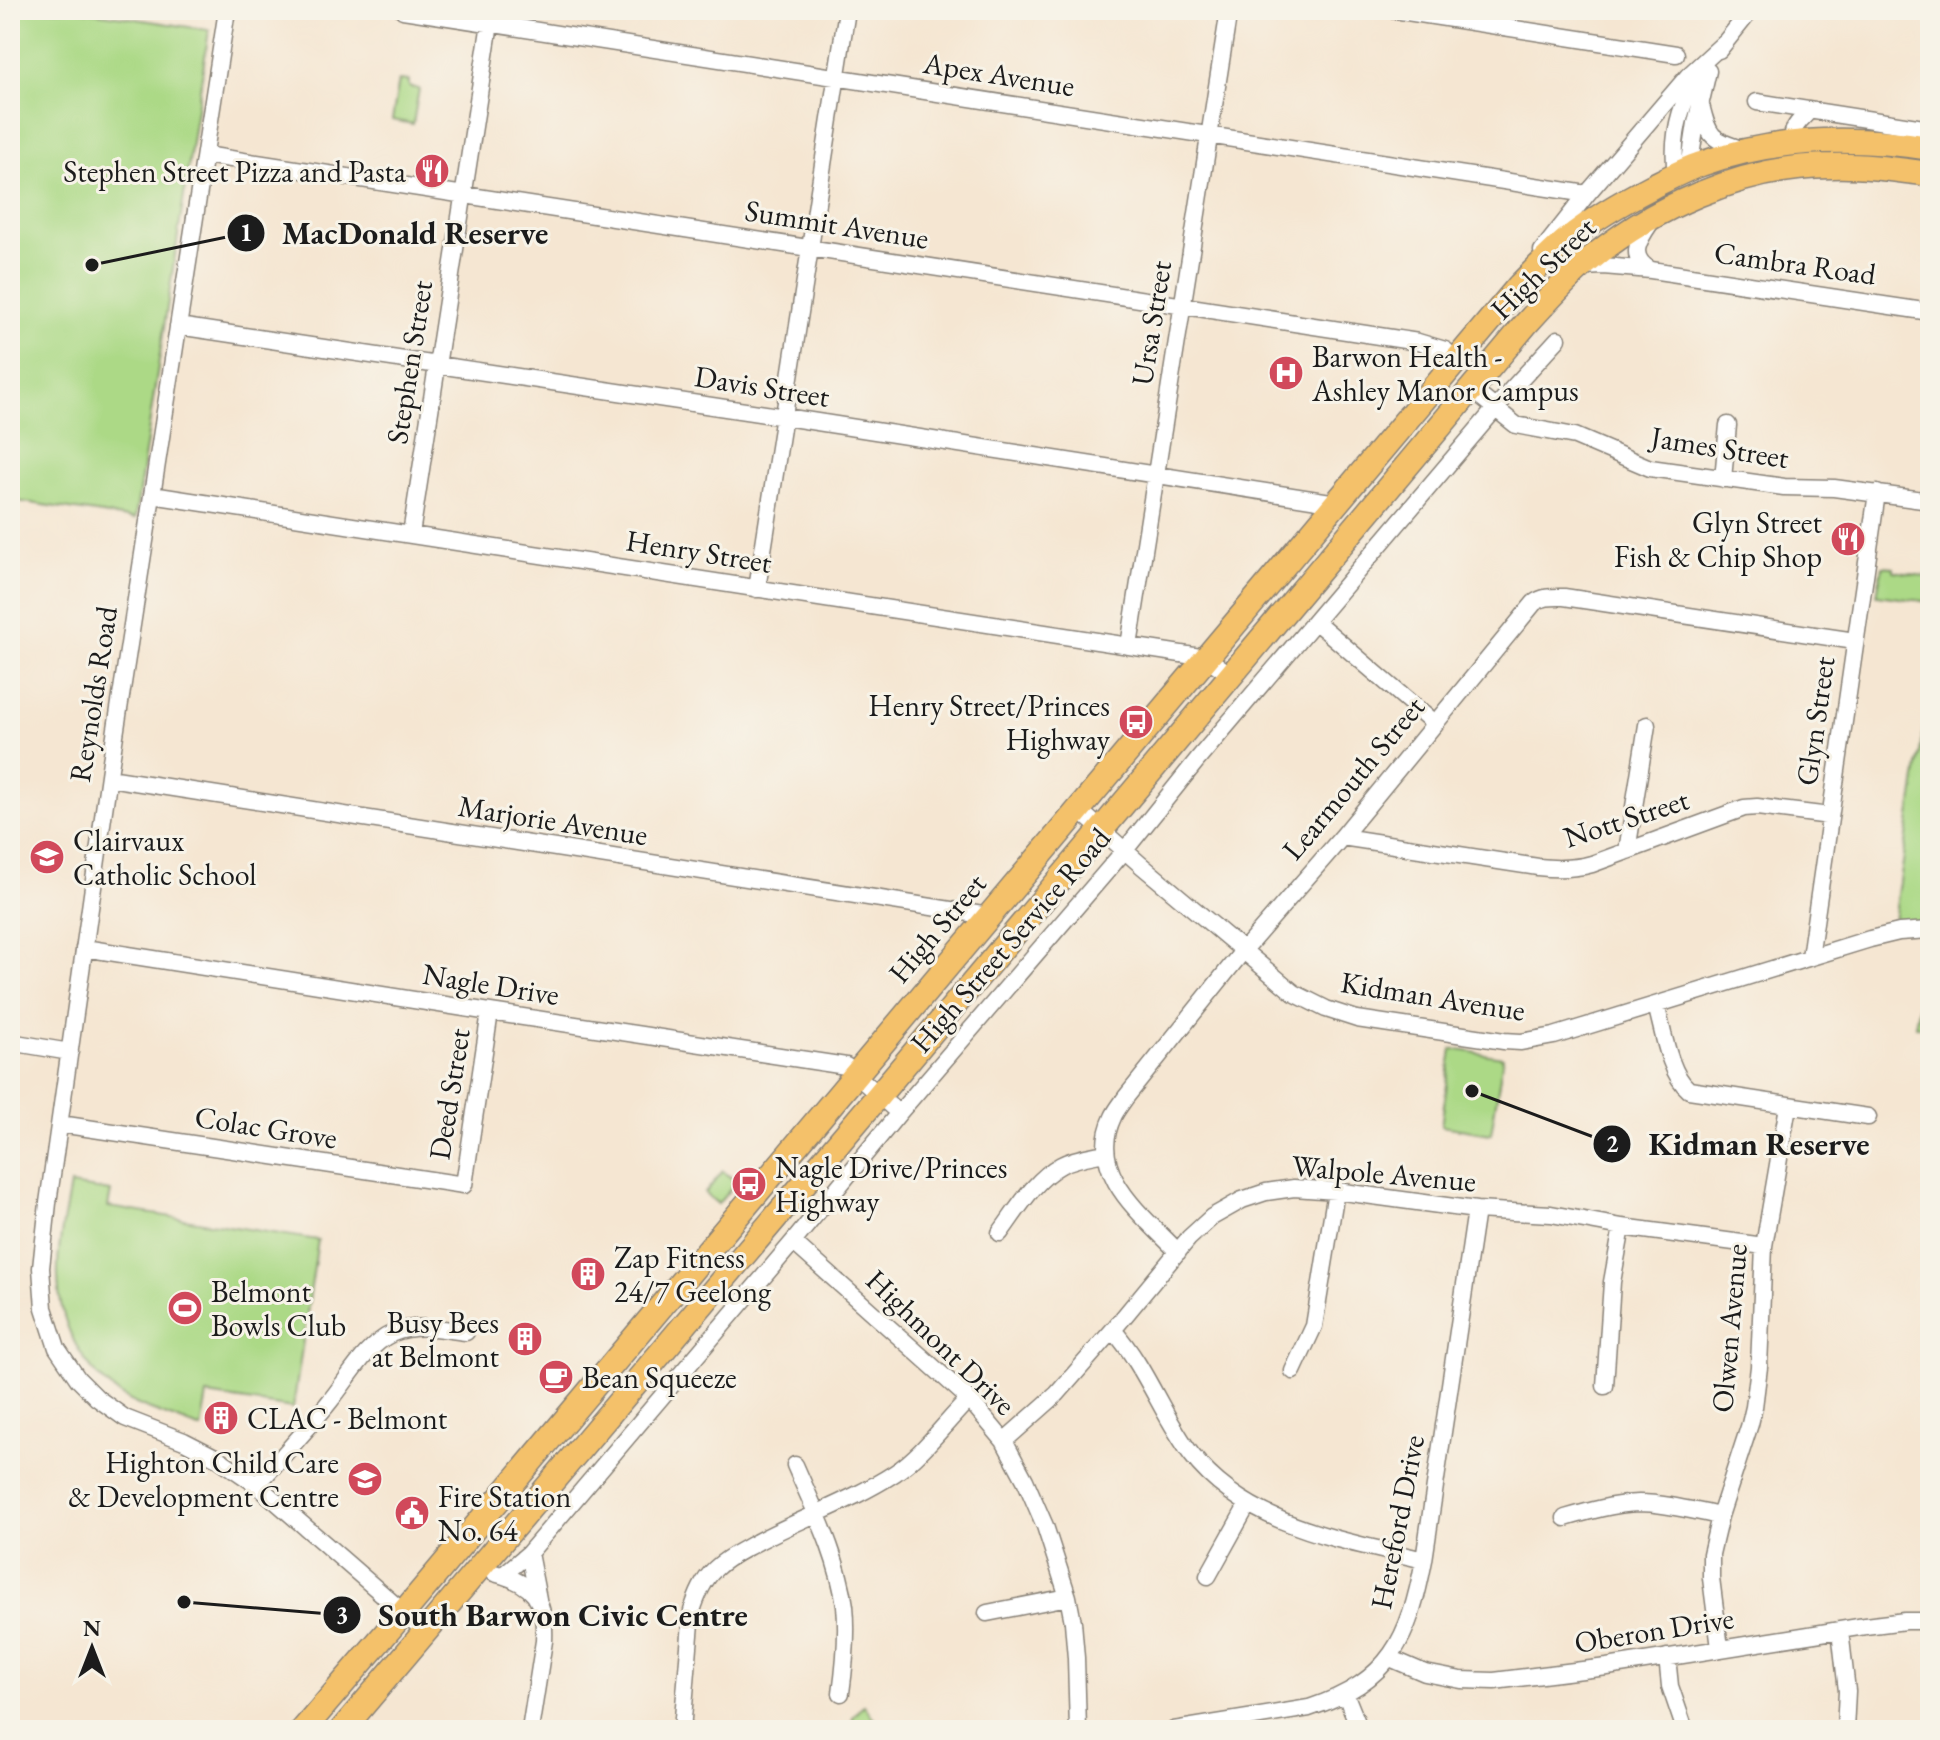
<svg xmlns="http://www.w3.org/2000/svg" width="1940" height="1740" viewBox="0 0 1940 1740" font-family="'EB Garamond',serif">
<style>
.green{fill:#acd986;stroke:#647a51;stroke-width:2}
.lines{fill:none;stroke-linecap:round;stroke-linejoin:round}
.minor-casing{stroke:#888177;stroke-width:19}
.highway-casing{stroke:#888177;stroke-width:27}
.minor{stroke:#fff;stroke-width:16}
.highway{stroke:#f4c16b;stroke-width:24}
.labels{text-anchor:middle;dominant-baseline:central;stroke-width:6;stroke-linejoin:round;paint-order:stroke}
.street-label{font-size:30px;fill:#1c1c1c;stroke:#f7f3e8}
.poi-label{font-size:30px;fill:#1c1c1c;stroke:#f7f3e8;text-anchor:start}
.leader{fill:none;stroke:#1c1c1c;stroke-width:3}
.callout-dot{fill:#1c1c1c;stroke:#f7f3e8;stroke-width:3}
.mark-label{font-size:24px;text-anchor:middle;font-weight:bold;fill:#fff}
.callout-label{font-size:32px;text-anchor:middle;font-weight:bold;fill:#1c1c1c;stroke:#f7f3e8;stroke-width:6;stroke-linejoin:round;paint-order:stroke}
</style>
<rect width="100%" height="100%" fill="#f7f3e8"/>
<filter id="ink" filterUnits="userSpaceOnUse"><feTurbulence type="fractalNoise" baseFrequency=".0125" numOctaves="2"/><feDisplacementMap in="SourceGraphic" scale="16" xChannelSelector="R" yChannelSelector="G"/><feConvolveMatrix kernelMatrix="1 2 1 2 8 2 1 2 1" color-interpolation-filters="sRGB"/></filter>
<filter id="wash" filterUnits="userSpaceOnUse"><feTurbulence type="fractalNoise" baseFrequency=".006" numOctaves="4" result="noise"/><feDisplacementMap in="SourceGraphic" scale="32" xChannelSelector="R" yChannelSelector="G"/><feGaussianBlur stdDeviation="1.8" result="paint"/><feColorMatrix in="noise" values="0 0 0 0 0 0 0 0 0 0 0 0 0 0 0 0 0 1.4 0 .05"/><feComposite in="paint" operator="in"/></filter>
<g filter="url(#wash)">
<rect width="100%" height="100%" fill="#f5e6d2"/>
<path class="green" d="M10,10H78L209,30L135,519L10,500Z
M399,80L409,81V87L419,89L413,124L392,120Z
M1882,566L1894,567V571L1930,577V602L1877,595Z
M1930,688V921L1904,924L1893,927Z
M1926,964L1930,965V1028L1915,1026Z
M1452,1049L1503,1057L1491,1134L1441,1126Z
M723,1171L736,1182L718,1204L705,1193Z
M70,1185L111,1191L108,1207L318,1240L293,1408L207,1395L201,1429C181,1420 159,1414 138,1405C89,1382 59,1330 58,1276C57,1246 65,1215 70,1185Z
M864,1705L882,1730H851L853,1717Z"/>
</g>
<g filter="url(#ink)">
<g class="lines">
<defs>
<path id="minor" d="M227,10L111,761L48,1203L41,1268L44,1308L57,1348L78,1379L97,1398L125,1418L184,1441L219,1459L257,1485L426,1632
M403,10L1587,194
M1394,10L1676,54
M1719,50L1751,10
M1757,102L1930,129
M1701,105C1709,138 1711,139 1744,150
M1794,142C1789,128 1801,120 1809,111
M205,155L1418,342L1445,350L1457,361
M1689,169L1696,123L1708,71
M1676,175C1671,138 1679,105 1699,74
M1542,251L1587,194L1688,76L1725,42
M1583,267L1603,266L1651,270L1930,312
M1651,270C1625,256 1641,237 1653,219
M178,326L785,417L1337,503
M1474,386L1481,397L1516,425L1575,436L1650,468L1784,487L1834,488L1930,501
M1723,479L1728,425
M152,495L1207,658L1231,675
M411,534L492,10
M757,589L847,10
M1316,622L1435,724
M1129,646L1229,10
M109,778L989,916
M1079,810L1141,865L1294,993L1326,1009L1357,1019L1504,1041L1521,1042L1554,1036L1870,939L1899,932L1930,930
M1342,837L1538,867C1557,869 1574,869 1592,864L1744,808L1757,807L1830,816
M1627,851L1647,725
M84,948L490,1012L846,1066L899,1113
M1810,957L1877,493
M1656,1005C1663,1030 1669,1074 1689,1090L1868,1117
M10,1042L70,1052
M60,1124L464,1185L490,1012
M1000,1233C1017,1210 1035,1179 1061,1165C1074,1158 1090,1156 1105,1153
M793,1242L969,1399L1004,1441L1025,1480L1045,1526L1068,1597L1073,1622L1076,1658L1078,1730
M1178,1252C1143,1215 1086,1174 1113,1117C1116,1110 1122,1103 1126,1097L1243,951L1342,837L1534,603C1544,596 1552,597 1564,597L1855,641
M1113,1330C1146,1367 1162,1415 1191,1454C1246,1526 1342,1540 1424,1560
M1293,1371L1314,1326L1336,1191
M1605,1386L1612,1282L1622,1227
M1004,1441L1057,1394L1113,1330L1189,1238L1212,1217L1242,1200L1266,1192L1294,1188L1336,1191L1476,1210L1551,1214L1622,1227L1764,1246
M795,1465C815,1511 838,1556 845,1606C848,1635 845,1664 841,1693
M257,1485C281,1457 307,1430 330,1401C349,1378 365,1346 393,1333C417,1323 442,1329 466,1332
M1565,1518C1589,1511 1614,1504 1639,1503C1666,1503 1694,1511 1720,1516
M529,1553L538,1599
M494,1573C534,1583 546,1600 544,1641L530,1730
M503,1575L529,1553L793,1242L899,1113L1125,850L1198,759L1512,389L1558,339
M1208,1576L1248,1504
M987,1613L1068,1597
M1840,1630L1847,1691L1845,1730
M1720,1648L1711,1578V1554L1720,1516L1750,1424L1754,1407L1759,1367L1764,1246L1788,1106
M1667,1657L1670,1686L1685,1730
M1390,1658L1425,1673L1461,1680L1494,1681L1607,1667L1865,1626L1905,1621H1930
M1345,1693L1360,1730
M682,1730L692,1611C697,1595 703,1580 715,1569C727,1557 743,1550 757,1542C802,1518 852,1501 895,1473C923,1454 945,1423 969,1399
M1174,1730L1309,1708C1391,1681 1409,1639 1424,1560L1476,1210"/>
<path id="highway" d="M303,1730L404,1612L1519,286C1535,270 1551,253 1568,239C1593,219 1622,202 1651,187C1667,179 1683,170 1701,164C1775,137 1853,136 1930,148
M342,1730L879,1095L1525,325C1543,305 1561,285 1581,267C1648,209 1742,166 1832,166C1865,165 1898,170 1930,174"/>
</defs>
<use href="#minor" class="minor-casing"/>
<use href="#highway" class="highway-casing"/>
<use href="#minor" class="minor"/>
<use href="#highway" class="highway"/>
</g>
</g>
<defs>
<symbol id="restaurant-disc" viewBox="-11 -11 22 22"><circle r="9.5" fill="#d1495b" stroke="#f7f3e8"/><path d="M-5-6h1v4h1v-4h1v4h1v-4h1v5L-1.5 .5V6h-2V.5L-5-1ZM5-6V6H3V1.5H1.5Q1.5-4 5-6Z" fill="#fff"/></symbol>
<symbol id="hospital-disc" viewBox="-11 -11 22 22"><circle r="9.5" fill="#d1495b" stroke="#f7f3e8"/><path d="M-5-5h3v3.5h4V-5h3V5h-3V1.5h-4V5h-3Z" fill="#fff"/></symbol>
<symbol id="bus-disc" viewBox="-11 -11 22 22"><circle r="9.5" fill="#d1495b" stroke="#f7f3e8"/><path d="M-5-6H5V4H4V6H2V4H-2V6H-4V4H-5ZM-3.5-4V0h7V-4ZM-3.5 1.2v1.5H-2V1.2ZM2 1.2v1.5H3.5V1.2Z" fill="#fff"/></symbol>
<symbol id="school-disc" viewBox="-11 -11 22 22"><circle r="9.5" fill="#d1495b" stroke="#f7f3e8"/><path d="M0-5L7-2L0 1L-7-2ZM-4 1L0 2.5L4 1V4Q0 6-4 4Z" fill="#fff"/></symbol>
<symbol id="building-disc" viewBox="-11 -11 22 22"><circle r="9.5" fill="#d1495b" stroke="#f7f3e8"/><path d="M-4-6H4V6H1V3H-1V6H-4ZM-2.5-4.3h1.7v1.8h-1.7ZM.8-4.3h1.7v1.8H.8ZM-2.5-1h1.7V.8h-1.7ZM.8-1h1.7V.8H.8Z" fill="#fff"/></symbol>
<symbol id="stadium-disc" viewBox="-11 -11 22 22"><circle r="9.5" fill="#d1495b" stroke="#f7f3e8"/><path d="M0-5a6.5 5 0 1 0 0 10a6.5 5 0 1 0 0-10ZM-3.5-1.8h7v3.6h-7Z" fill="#fff"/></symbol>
<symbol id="cafe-disc" viewBox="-11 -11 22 22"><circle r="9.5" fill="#d1495b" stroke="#f7f3e8"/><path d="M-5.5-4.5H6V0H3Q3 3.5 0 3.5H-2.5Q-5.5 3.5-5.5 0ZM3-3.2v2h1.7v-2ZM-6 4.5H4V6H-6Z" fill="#fff"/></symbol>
<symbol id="civic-disc" viewBox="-11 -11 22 22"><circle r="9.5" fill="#d1495b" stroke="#f7f3e8"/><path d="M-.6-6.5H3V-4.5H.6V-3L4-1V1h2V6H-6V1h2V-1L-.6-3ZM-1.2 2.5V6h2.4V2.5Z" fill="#fff"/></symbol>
</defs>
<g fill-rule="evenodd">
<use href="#restaurant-disc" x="412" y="151" width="40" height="40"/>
<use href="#hospital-disc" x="1266" y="353" width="40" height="40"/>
<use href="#restaurant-disc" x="1828" y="519" width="40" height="40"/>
<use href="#bus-disc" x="1116" y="702" width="40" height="40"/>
<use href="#school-disc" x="27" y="837" width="40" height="40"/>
<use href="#bus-disc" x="729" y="1164" width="40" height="40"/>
<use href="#building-disc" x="568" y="1254" width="40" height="40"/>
<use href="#stadium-disc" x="165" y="1288" width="40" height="40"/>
<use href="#building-disc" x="505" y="1319" width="40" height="40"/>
<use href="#cafe-disc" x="536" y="1357" width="40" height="40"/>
<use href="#building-disc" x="201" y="1398" width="40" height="40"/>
<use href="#school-disc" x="345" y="1459" width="40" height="40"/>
<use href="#civic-disc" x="392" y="1493" width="40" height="40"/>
</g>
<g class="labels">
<g class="street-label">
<text transform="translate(999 74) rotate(9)">Apex Avenue</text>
<text transform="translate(837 224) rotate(9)">Summit Avenue</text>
<text transform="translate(1795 263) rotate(8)">Cambra Road</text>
<text transform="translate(1543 268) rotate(-44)">High Street</text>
<text transform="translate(1151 323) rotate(-81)">Ursa Street</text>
<text transform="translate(409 362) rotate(-81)">Stephen Street</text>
<text transform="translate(762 386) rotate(9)">Davis Street</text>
<text transform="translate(1720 447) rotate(9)">James Street</text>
<text transform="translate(699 551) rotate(9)">Henry Street</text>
<text transform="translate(93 694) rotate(-81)">Reynolds Road</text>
<text transform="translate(1815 721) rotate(-82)">Glyn Street</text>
<text transform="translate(1353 778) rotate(-50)">Learmouth Street</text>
<text transform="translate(1626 818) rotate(-18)">Nott Street</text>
<text transform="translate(553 820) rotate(9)">Marjorie Avenue</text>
<text transform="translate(937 928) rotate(-50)">High Street</text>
<text transform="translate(1010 940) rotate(-49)">High Street Service Road</text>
<text transform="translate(491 984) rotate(9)">Nagle Drive</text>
<text transform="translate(1433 996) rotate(9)">Kidman Avenue</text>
<text transform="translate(449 1094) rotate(-81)">Deed Street</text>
<text transform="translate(266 1127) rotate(9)">Colac Grove</text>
<text transform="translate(1384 1173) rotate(5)">Walpole Avenue</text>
<text transform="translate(1729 1328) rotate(-85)">Olwen Avenue</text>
<text transform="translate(941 1342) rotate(44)">Highmont Drive</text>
<text transform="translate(1397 1522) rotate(-79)">Hereford Drive</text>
<text transform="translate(1654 1630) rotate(-9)">Oberon Drive</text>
</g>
<g class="poi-label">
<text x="406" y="171" text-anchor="end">Stephen Street Pizza and Pasta</text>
<text x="1312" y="356">Barwon Health -<tspan x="1312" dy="34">Ashley Manor Campus</tspan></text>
<text x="1822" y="522" text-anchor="end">Glyn Street<tspan x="1822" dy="34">Fish &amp; Chip Shop</tspan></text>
<text x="1110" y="705" text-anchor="end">Henry Street/Princes<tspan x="1110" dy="34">Highway</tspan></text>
<text x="73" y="840">Clairvaux<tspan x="73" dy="34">Catholic School</tspan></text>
<text x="775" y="1167">Nagle Drive/Princes<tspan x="775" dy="34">Highway</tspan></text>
<text x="614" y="1257">Zap Fitness<tspan x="614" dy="34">24/7 Geelong</tspan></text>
<text x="211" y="1291">Belmont<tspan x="211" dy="34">Bowls Club</tspan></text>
<text x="499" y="1322" text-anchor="end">Busy Bees<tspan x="499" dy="34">at Belmont</tspan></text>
<text x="582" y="1377">Bean Squeeze</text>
<text x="247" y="1418">CLAC - Belmont</text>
<text x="339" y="1462" text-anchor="end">Highton Child Care<tspan x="339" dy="34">&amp; Development Centre</tspan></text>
<text x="438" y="1496">Fire Station<tspan x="438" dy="34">No. 64</tspan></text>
</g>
</g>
<path class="leader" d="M92 265L246 233M1472 1091L1612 1144M184 1602L342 1615"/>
<g class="callout-dot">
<circle cx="92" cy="265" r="8"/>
<circle cx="1472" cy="1091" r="8"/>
<circle cx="184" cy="1602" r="8"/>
<circle cx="246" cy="233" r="20"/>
<circle cx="1612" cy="1144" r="20"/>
<circle cx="342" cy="1615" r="20"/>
</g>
<g class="mark-label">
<text x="246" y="241">1</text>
<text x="1612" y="1152">2</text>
<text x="342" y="1623">3</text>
</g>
<g class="callout-label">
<text x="415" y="244">MacDonald Reserve</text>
<text x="1759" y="1155">Kidman Reserve</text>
<text x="563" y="1626">South Barwon Civic Centre</text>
</g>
<rect width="1940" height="1740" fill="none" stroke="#f7f3e8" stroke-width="40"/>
<g transform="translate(92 1648)" stroke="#f7f3e8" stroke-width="6" paint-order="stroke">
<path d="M0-6L14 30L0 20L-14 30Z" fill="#1c1c1c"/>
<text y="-12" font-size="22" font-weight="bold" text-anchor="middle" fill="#1c1c1c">N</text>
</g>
</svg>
